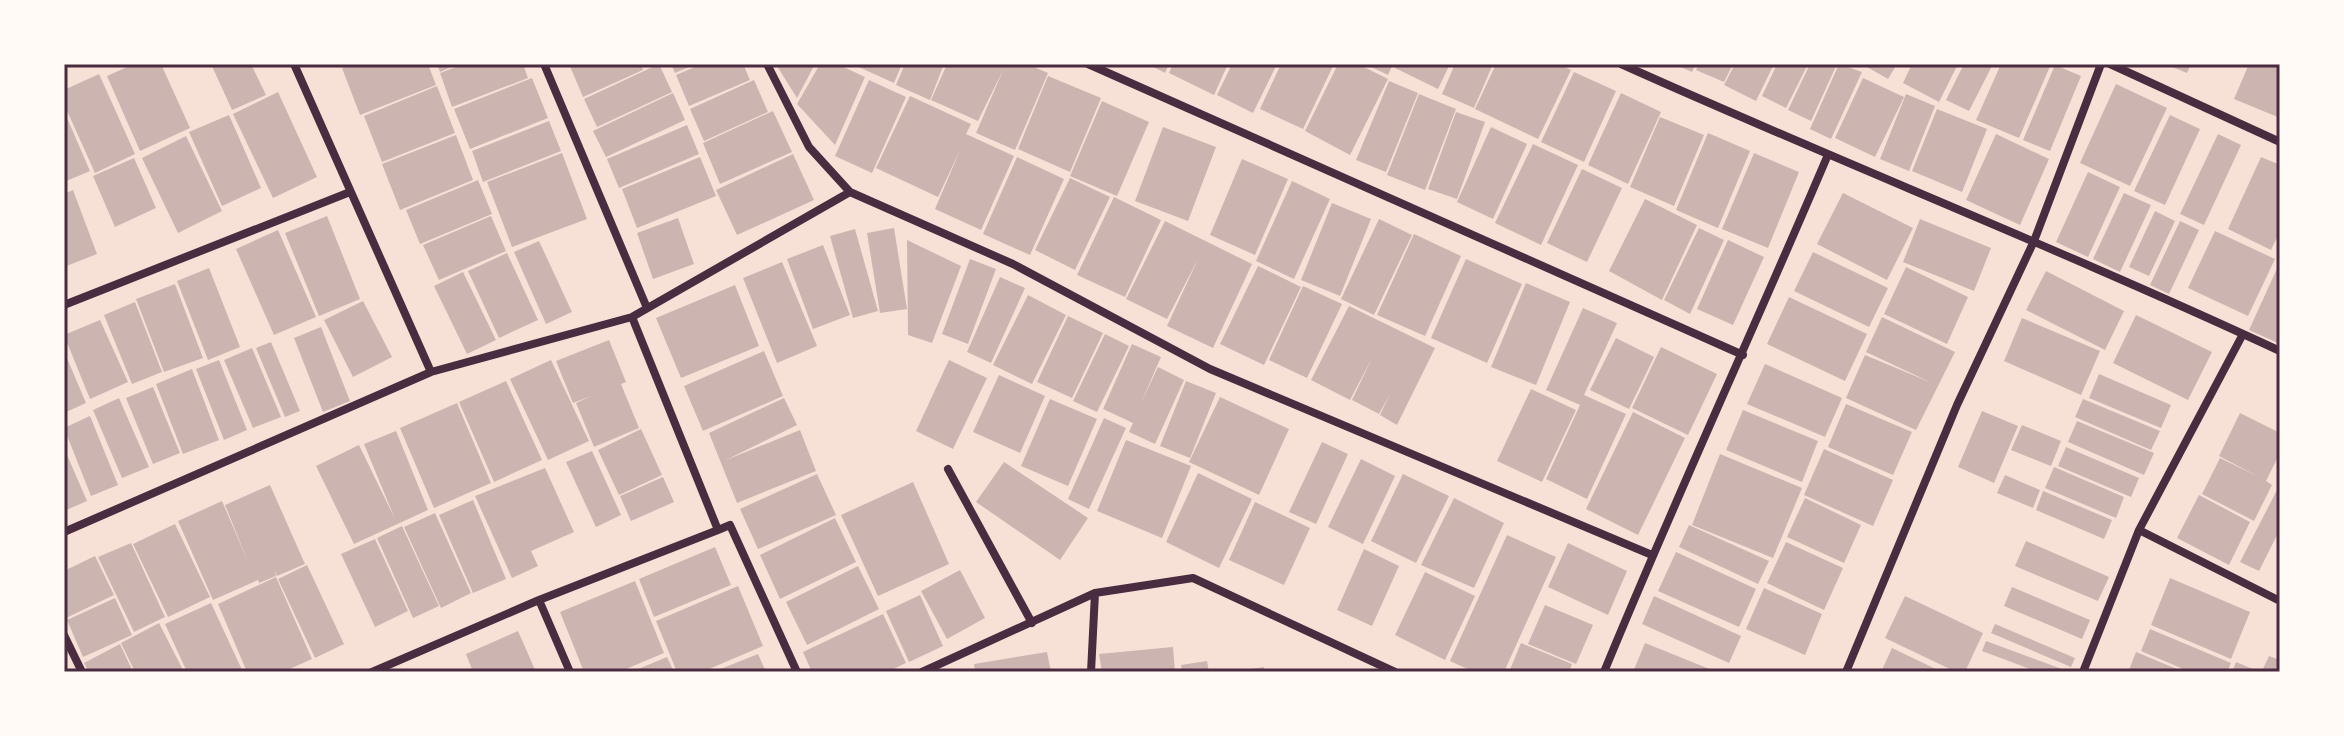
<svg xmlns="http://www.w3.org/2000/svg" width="2344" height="736" viewBox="0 0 2344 736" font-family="Roboto,sans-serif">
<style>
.building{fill:#ccb4b1}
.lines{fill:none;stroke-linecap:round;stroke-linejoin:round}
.minor{stroke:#4a2c40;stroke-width:8}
.neatline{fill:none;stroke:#4a2c40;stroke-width:3}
</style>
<rect width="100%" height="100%" fill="#f7e1d7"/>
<path class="building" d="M134,64H161L190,128L140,151L107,76Z
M211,64H251L266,95L232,110Z
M353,64H428L436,85L360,115L342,68Z
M437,64H458L440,72Z
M464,64H523L528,78L452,107L440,73Z
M569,64H641L643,70L583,97Z
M659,64L672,92L597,127L584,99Z
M671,64H696L675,73Z
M702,64H743L750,80L689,106L676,75Z
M776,64H815L797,98L777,66Z
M820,64H837L865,77L835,145L797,104Z
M852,64H902L894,83Z
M905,64H944L930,100L896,85Z
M947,64H1027L1048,73L1015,150L976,133L1004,68L978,121L931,100Z
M1148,64H1169L1165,73Z
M1173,64H1228L1214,95L1169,73Z
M1232,64H1277L1253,113L1217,95Z
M1281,64H1334L1303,129L1260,109Z
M1338,64H1358L1388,79L1350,155L1305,131Z
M1365,64H1393L1388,75Z
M1397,64H1450L1438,89L1395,68Z
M1455,64H1493L1474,108L1442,94Z
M1496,64H1559L1571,70L1538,139L1475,109Z
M1674,64H1696L1692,72Z
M1699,64H1733L1724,82L1696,70Z
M1735,64H1774L1756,101L1724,85Z
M1777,64H1808L1786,108L1762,96Z
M1810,64H1837L1811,121L1788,110Z
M1839,64L1862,72L1831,139L1810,129Z
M1869,64H1897L1888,79L1867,67Z
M1912,64H1958L1939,102L1903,83Z
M1964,64H1993L1969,111L1946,100Z
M2001,64H2051L2019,138L1976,120Z
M2165,64H2191L2187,73Z
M2249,64H2280V118L2234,99Z
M2055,65L2081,76L2050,151L2023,140Z
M1574,72L1616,91L1584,162L1541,142Z
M99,74L135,154L95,173L64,104V90Z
M1048,76L1101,98L1070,172L1018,149Z
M532,78L548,118L470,149L454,109Z
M1863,78L1904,97L1875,157L1835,138Z
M754,80L768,112L704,141L690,109Z
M869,80L906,97L872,173L835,156Z
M1389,81L1418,93L1386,172L1356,160Z
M2116,84L2167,108L2130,186L2080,163Z
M437,86L455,133L382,162L364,116Z
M278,92L317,177L273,198L233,114Z
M673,93L685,120L606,157L593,131Z
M1621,93L1661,112L1628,184L1588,165Z
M1419,94L1456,109L1425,190L1387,175Z
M1906,94L1935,106L1909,171L1880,159Z
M910,96L971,124L966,134L1014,156L981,230L935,209L961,148L938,197L876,168Z
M1102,101L1149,122L1117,196L1070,176Z
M1937,109L1987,129L1962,192L1912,171Z
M64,111L90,171L64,182Z
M773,111L792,152L720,184L703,143Z
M1456,112L1485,122L1457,199L1428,189Z
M229,115L261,188L222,206L189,132Z
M2170,115L2200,129L2165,205L2134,191Z
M1660,117L1704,135L1674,206L1630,187Z
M549,121L561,151L483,182L472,151Z
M687,125L699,154L619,188L607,159Z
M1163,127L1216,147L1188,221L1135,201Z
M1491,127L1527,144L1493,219L1457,202Z
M1708,133L1750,151L1718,228L1676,210Z
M1996,134L2049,159L2020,225L1966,200Z
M2218,134L2241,145L2204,225L2180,214Z
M456,135L473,180L400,210L382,164Z
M186,136L222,211L178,233L142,158Z
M1533,144L1578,165L1541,245L1495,223Z
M562,153L587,219L512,247L487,182Z
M1754,153L1799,172L1768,248L1722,229Z
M793,154L814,200L737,235L716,190Z
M700,157L716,196L637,228L622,189Z
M1017,157L1064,179L1030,255L983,234Z
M2261,157L2280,165V231L2271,250L2228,229Z
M134,158L156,208L115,227L93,176Z
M1242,159L1288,179L1255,255L1210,235Z
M1582,169L1622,188L1587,262L1547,243Z
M2088,172L2120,187L2088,257L2056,242Z
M1070,178L1110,197L1075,270L1035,250Z
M478,180L492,214L420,244L406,210Z
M1292,181L1330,199L1294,279L1256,261Z
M73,190L97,254L64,267V194Z
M1843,193L1913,228L1887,280L1817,244Z
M2124,193L2151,205L2120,272L2093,259Z
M1114,197L1161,220L1125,297L1077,275Z
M1645,199L1697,225L1662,300L1609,271Z
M1332,203L1371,219L1340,296L1301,280Z
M2155,211L2175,221L2149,276L2129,267Z
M327,216L360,299L319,316L285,233Z
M491,216L506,251L439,280L423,245Z
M678,218L694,264L653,279L637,233Z
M1379,219L1412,235L1374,315L1341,299Z
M1920,219L1991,248L1974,291L1903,262Z
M1165,221L1252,264L1213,348L1167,326L1199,257L1167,319L1126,299Z
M2180,221L2199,230L2169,294L2150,285Z
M894,228L907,309L880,313L867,233Z
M1699,228L1724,240L1690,314L1664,300Z
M855,229L878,311L853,318L830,236Z
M278,230L316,317L274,335L236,249Z
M2215,231L2275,259L2248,316L2188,288Z
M1414,234L1461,256L1425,336L1377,315Z
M907,240L961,266L932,343L908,335Z
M1728,240L1764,257L1733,325L1697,309Z
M539,241L572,312L546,324L514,252Z
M823,245L850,315L813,329L787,259Z
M1813,252L1888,288L1869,327L1794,291Z
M507,253L538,320L499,338L468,271Z
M970,259L996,269L968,344L942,334Z
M1466,259L1522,284L1487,363L1431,338Z
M782,262L817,346L777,363L743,278Z
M2280,262V344L2249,330Z
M1258,266L1301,287L1264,365L1220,344Z
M1906,267L1968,297L1947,344L1884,314Z
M209,268L240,347L208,360L177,281Z
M2046,271L2124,311L2105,350L2026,310Z
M463,272L496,340L467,354L434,286Z
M1000,277L1025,288L991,363L967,352Z
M1526,283L1570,302L1536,385L1491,367Z
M175,284L203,358L164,372L136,299Z
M735,285L759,346L681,378L656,318Z
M1303,286L1342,304L1307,378L1269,360Z
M1028,295L1066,315L1032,384L993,365Z
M1789,297L1867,334L1845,381L1767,344Z
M363,301L392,357L353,377L324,320Z
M135,302L162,372L132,384L104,315Z
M1349,306L1435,348L1397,425L1380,415L1390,394L1379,414L1352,400L1372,358L1350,400L1311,380Z
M1583,308L1617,323L1584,395L1626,414L1587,499L1546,479L1580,405L1546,390Z
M2136,315L2212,352L2188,400L2113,363Z
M1068,316L1103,333L1072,398L1037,382Z
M1882,317L1955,352L1916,430L1846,398L1865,355L1932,383L1866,352Z
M2022,318L2100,351L2081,395L2004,361Z
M100,320L128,382L90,399L64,335Z
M321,327L350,401L323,412L294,338Z
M1105,334L1129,346L1097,412L1073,401Z
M1616,338L1654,357L1629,409L1590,390Z
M609,340L626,382L621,384L639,428L594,447L576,403L591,396L573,403L556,361Z
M271,342L300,411L285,417L256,348Z
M1132,344L1161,357L1140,405L1158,367L1184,380L1155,444L1129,432L1133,423L1103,409Z
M1661,347L1717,374L1688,435L1632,408Z
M252,348L281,417L253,428L224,360Z
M64,351L86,403L64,413Z
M764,351L783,396L703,431L684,386Z
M219,360L247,430L224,440L196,369Z
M551,360L589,441L548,460L510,379Z
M949,360L987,378L953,449L916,431Z
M1765,364L1842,398L1825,437L1747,404Z
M192,369L219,440L183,454L156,384Z
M2099,374L2171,405L2161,428L2089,398Z
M999,375L1045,396L1020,453L973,432Z
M506,381L542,460L494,482L459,402Z
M1186,381L1216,393L1190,458L1160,446Z
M153,387L180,453L153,464L126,398Z
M1531,389L1576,410L1542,482L1497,461Z
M1220,397L1289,429L1259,495L1189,462Z
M119,398L149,467L122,478L93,410Z
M784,398L797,425L726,460L800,430L816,471L737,503L709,433Z
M1050,399L1097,419L1068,486L1021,466Z
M2083,399L2160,431L2151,450L2075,417Z
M457,403L491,483L434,508L400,428Z
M1846,404L1912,432L1893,475L1828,447Z
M1743,410L1818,441L1802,482L1726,450Z
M1982,411L2018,426L1994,483L1958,467Z
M1633,412L1685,438L1638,535L1586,509Z
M2240,413L2280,433V453L2266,481L2272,485L2254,521L2202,494L2220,458L2259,477L2219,456Z
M90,416L118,485L91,496L64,428Z
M1104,418L1126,428L1089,509L1068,499Z
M2077,421L2154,453L2144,475L2068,442Z
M2022,425L2061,441L2051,466L2011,450Z
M641,429L662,475L619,495L598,450Z
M396,431L428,510L354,544L316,466L359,445L395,519L364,444Z
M1126,440L1191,466L1162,538L1097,511Z
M1322,442L1348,454L1316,524L1289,512Z
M2066,447L2139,478L2131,497L2058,466Z
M64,448L87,501L64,511Z
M1824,449L1893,480L1873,526L1804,495Z
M592,451L621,515L596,527L566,462Z
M1720,454L1802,488L1773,558L1692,525Z
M1361,459L1395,476L1363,544L1328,527Z
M1004,462L1088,518L1060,560L976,502Z
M2054,467L2124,497L2116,518L2045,488Z
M545,468L574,532L531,551L538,566L512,578L475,496Z
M1198,473L1252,499L1219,568L1166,542Z
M817,474L836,515L758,549L740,509Z
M1403,474L1449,496L1416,563L1371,541Z
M2005,475L2040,490L2033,508L1997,493Z
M663,477L674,502L631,521L620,496Z
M913,482L949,564L878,596L841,515Z
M270,485L305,564L277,576L275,571L276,576L259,583L258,580L213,600L178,521L222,501L249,564L225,505Z
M2277,490L2280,491V529L2259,571L2240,562Z
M2043,491L2112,520L2104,539L2036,510Z
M2199,495L2250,522L2229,565L2177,538Z
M1454,498L1504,523L1474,588L1421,565Z
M1805,498L1861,525L1844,563L1787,537Z
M473,500L506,579L473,593L439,515Z
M1255,502L1310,528L1284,585L1229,560Z
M435,513L471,593L441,608L404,527Z
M835,518L856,562L780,599L760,555Z
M175,524L210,597L168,617L133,544Z
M1689,525L1769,561L1758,584L1679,547Z
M402,526L439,606L413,618L377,538Z
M1507,535L1556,557L1504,672H1474L1450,661Z
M375,539L408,611L375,627L341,554Z
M2026,541L2109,577L2098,601L2015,566Z
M1786,542L1843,568L1824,610L1767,583Z
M131,543L165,617L134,632L98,557Z
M1568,543L1627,571L1608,615L1548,587Z
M715,547L731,585L654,617L639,579Z
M1364,549L1399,566L1372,626L1337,610Z
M1676,552L1756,589L1739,627L1658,591Z
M95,556L114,595L64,619V571Z
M307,565L344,644L315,658L278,579Z
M858,566L879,609L807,645L786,602Z
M960,570L985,618L947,639L921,591Z
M1425,572L1475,596L1445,660L1395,635Z
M276,577L312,659L283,672H247L218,604Z
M2170,578L2250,612L2231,659L2151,625Z
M635,581L664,653L619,672H584L560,612Z
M738,586L763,646L702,672H677L656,621Z
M2012,587L2090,620L2082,639L2004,606Z
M1764,588L1822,614L1805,655L1746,629Z
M920,595L943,646L909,662L886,611Z
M1654,596L1741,636L1729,663L1642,624Z
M1905,596L1983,633L1965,672H1956L1885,638Z
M115,598L132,635L83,657L67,620Z
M211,603L243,672H187L165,624Z
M1545,605L1593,625L1576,664L1528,644Z
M883,614L906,663L887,672H812L803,652Z
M159,623L184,672H135L121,643Z
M1995,624L2075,658L2071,667L1991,633Z
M2150,629L2231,663L2227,672H2190L2141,651Z
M518,631L536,672H473L466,654Z
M1986,641L2070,672H2038L1982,651Z
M1521,643L1572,664L1569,672H1509Z
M1645,643L1717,672H1633Z
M120,644L133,672H89L84,663Z
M1173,647L1175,672H1102L1099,654Z
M1892,648L1942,672H1881Z
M1047,652L1051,672H975L974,664Z
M2136,652L2184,672L2129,670Z
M758,654L766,672H713Z
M2269,656L2280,660V672L2263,669Z
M667,657L674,672H631Z
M1207,661L1209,672H1182L1181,665Z
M2236,662L2260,672H2232Z
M1264,667V672H1243V670Z"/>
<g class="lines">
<path class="minor" d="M294,64L431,372L632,317L850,192
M544,64L647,308
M767,64L809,147L850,192L1013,264L1210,369L1652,555
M1088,64L1743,355
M1621,64C1839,162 2063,250 2280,351
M2110,64L2280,142
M64,305L350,192
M632,317L718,530L730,525L797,672
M948,469L1032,623
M2139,530L2280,601
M64,532L431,372
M539,600L570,672
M64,635L82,672
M372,672L539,600L718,530
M922,672L1095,593L1193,578L1395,672
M1091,672L1095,593
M1604,672C1675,499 1754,329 1827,157
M1846,672L1957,405L2034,241L2101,64
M2083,672L2139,530L2243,334"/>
</g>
<rect width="2344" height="736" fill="none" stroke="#fffaf5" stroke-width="132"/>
<rect x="66" y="66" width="2212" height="604" class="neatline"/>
</svg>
